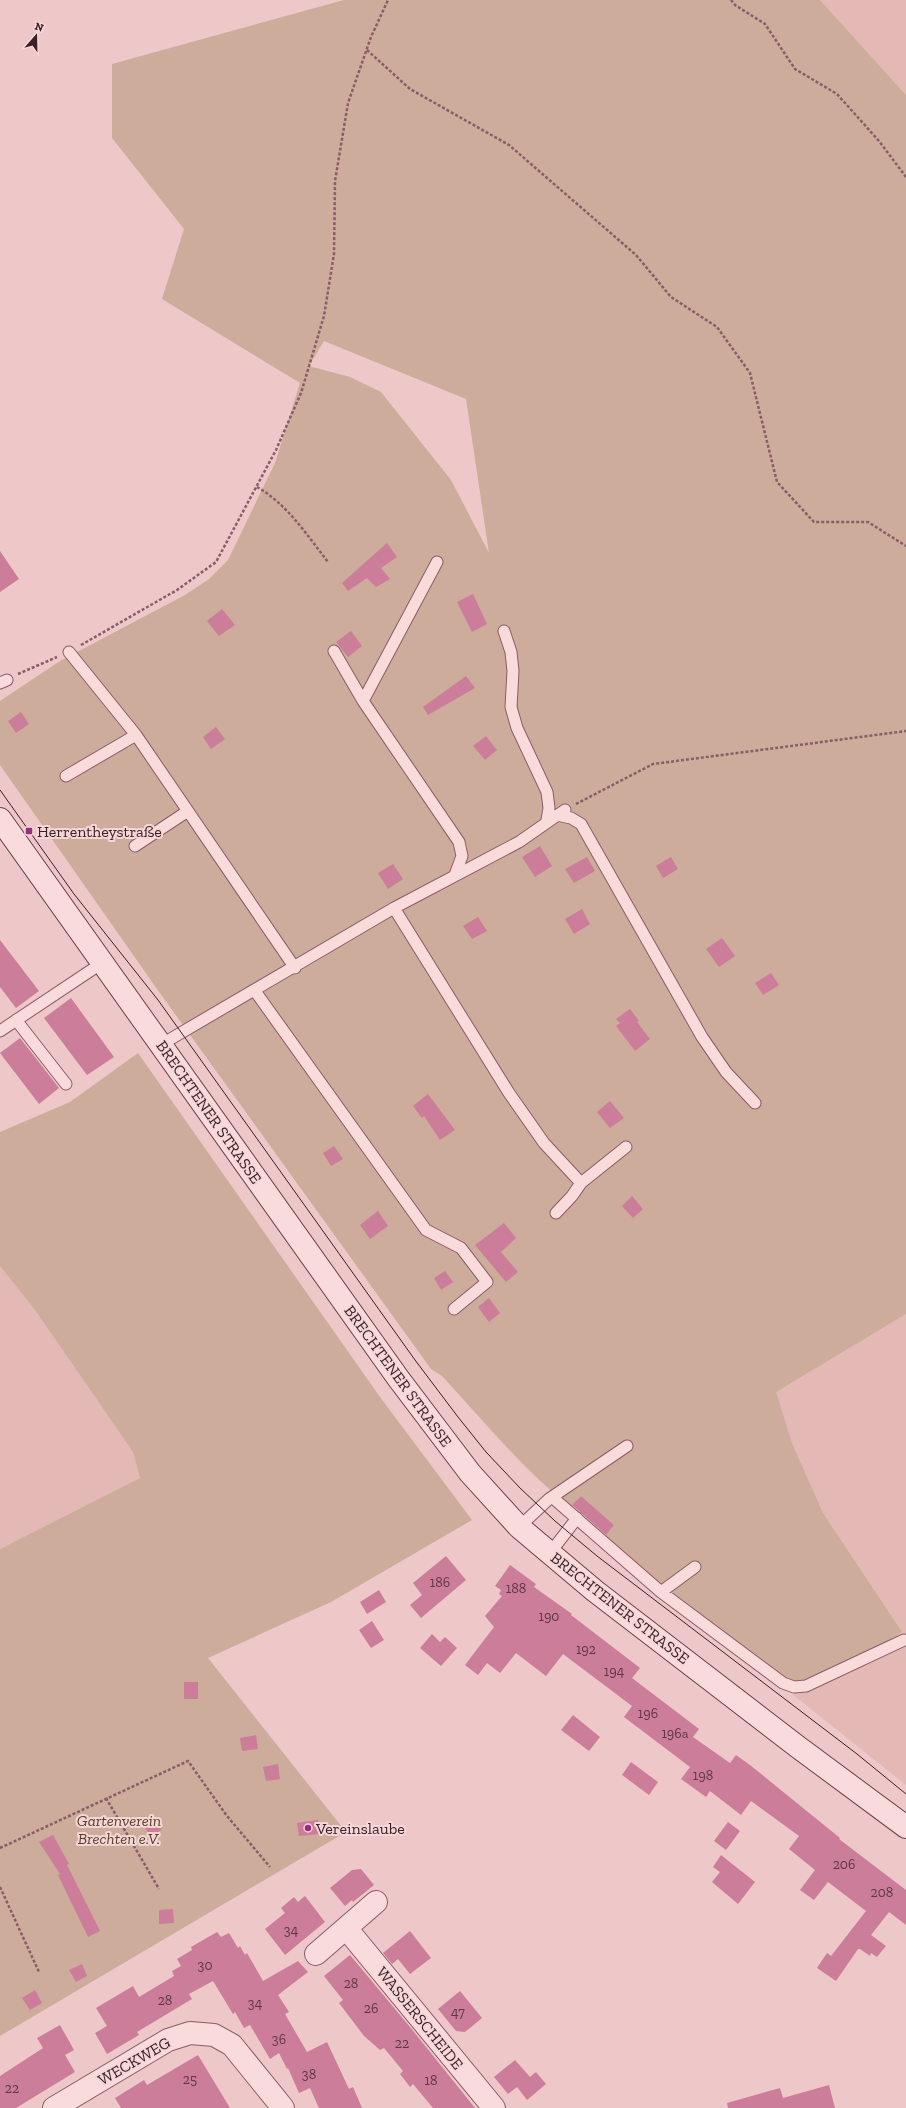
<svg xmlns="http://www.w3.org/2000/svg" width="906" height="2108" viewBox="0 0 906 2108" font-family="'Zilla Slab',serif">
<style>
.farmland{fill:#e4b8b4}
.green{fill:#cdac9b;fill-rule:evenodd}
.building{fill:#cc7d99}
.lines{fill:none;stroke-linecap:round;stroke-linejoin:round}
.service-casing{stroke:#8a5c67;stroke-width:13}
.minor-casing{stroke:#8a5c67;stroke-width:24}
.secondary-casing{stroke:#6c3f4b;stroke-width:24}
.path{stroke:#8a5c67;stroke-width:2.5;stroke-dasharray:3 2;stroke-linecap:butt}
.service{stroke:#f9dbdc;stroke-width:11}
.minor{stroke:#f9dbdc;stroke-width:22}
.secondary{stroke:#f9dbdc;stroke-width:22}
.tram{stroke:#3b2027;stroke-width:1}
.poi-dot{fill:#992c80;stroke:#f6d7d8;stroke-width:1.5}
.labels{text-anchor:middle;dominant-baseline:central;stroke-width:4;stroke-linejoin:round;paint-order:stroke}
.number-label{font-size:14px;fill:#5f3744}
.poi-label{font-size:16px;fill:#3b2027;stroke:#f6d7d8;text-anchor:start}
.street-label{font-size:16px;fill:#3b2027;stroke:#f6d7d8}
.park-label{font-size:16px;font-style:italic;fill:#573e27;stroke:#f6d7d8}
</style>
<rect width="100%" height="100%" fill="#eec7c9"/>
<path class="farmland" d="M820,0H906V95Z
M0,1266L35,1310L133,1452L140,1478L0,1549Z
M906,1314V1785L792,1694L883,1656L880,1646L902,1632L823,1513L792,1443L775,1391Z"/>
<path class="green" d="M344,0H820L906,95V1314L776,1392L792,1443L823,1513L902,1632L880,1646L883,1656L803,1690L659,1585L605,1536L614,1525L581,1496L571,1507C522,1469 484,1421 442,1376L431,1369L157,989L0,765V701L60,661L185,595L209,579L228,560L275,463L300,383L162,299L184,229L112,138V64ZM324,341L466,399L489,553L451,480L381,392L350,377L309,366Z
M138,1053L380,1397L472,1520L331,1602L208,1658L346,1832L0,2036V1549L140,1478L133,1452L35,1310L0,1266V1132L70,1102Z"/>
<path class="building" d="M387,543L397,557L381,568L390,579L376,587L367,578L348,591L342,583Z
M0,551L19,579L0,592Z
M473,594L487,624L472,632L457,602Z
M222,609L235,625L219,636L207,621Z
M351,631L362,646L348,657L336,642Z
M466,676L475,688L428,715L423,707Z
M21,712L29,724L16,733L8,721Z
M216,727L225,739L211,749L203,737Z
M486,736L497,750L485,760L473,746Z
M540,846L552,866L535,877L522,857Z
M587,857L595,871L574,883L565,869Z
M671,857L678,869L663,878L656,866Z
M393,864L403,879L388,889L378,873Z
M582,909L590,924L574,934L565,919Z
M478,917L487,931L472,939L463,926Z
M722,938L735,956L719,967L706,949Z
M0,940L39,991L16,1008L0,987Z
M771,973L779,985L763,995L755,983Z
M71,998L114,1057L87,1075L44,1018Z
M630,1009L639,1021L637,1022L650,1039L635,1051L616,1026L620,1023L616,1019Z
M20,1038L59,1088L39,1104L0,1053Z
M428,1094L455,1130L440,1140L424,1116L422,1118L413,1106Z
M610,1101L624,1118L610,1128L597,1112Z
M334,1146L343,1159L331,1166L323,1153Z
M632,1196L643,1209L633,1218L622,1206Z
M378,1211L388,1226L370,1239L360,1225Z
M504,1223L516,1238L501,1252L518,1272L506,1282L475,1245Z
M445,1271L453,1282L441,1290L434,1278Z
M489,1298L500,1313L489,1322L478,1307Z
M581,1496L614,1525L606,1535L572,1505Z
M446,1556L466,1580L421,1618L410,1605L422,1595L413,1583Z
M510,1565L536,1584L534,1587L572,1614L571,1615L640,1668L632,1678L699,1729L693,1737L730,1763L736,1755L750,1765L840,1838L839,1839L906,1890V1925L889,1912L871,1935L886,1946L877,1957L871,1953L870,1956L860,1949H858L836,1981L817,1968L827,1953L831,1956L866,1911L828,1882L814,1900L800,1890L815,1870L789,1849L799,1836L751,1801L741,1815L710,1791L706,1797L681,1779L690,1767L624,1717L632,1706L563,1654L546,1676L516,1653L500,1673L487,1663L478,1675L465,1665L494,1627L485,1616L502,1596L499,1594L501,1590L495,1586Z
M379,1590L386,1602L367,1614L360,1602Z
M372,1621L384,1640L371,1648L359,1630Z
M432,1634L440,1642L445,1637L457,1648L441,1666L420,1648Z
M184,1682H198V1699H184Z
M573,1715L600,1737L589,1751L561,1730Z
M256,1735L258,1749L242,1751L240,1738Z
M631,1762L658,1782L649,1795L622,1775Z
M278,1764L280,1779L266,1781L263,1767Z
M155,1818L162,1829L151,1837L143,1825Z
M318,1820L320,1834L299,1836L297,1823Z
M728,1822L740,1831L726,1850L714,1841Z
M53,1835L69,1864L67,1865L100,1931L88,1937L58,1875L60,1874L39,1842Z
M721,1855L755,1882L738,1904L712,1882L720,1872L713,1867Z
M361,1869L374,1885L353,1902L352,1900L345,1906L330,1888L352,1870Z
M305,1896L325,1922L285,1955L265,1929L285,1913L281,1908L294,1897L298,1902Z
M173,1909L174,1923L159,1924V1910Z
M410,1931L431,1958L410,1974L398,1959L392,1964L383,1953Z
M217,1932L221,1937L229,1933L238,1948L240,1946L245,1955L247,1953L263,1981L298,1961L308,1972L278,1995L289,2012L285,2014L307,2052L327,2042L349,2089L353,2087L362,2108H319L310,2088L299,2093L288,2068L287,2069L279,2053L270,2059L250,2025L244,2028L235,2012L233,2014L213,1981L189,1994L192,1999L137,2032L139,2035L107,2054L95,2033L107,2026L96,2008L133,1986L139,1997L174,1976L172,1971L181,1966L177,1959L192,1950L191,1947Z
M350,1955L410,2027L475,2108H433L413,2084L410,2087L400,2074L403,2071L384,2048L380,2050L364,2036L339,2003L343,2000L324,1976Z
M82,1964L87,1976L76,1982L69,1970Z
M35,1990L42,2003L30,2010L22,1998Z
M460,1991L482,2018L465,2032L456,2031L438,2009Z
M60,2025L74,2050L65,2055L75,2072L16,2108H0V2076L43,2048L37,2038Z
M198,2055L230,2108H121L115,2098L144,2080L147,2085Z
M515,2060L530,2077L536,2072L546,2084L527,2100L517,2087L508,2094L494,2077Z
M829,2085L835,2108H728L727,2103L780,2088L783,2098Z"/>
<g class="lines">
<defs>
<path id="service" d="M504,631L511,652L513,671L511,707L517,728L547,792L549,808L547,820
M334,651L363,701L459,842L462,856L455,875
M69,652L136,735L295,968
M0,683L7,680
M363,701L437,562
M66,776L136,735
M557,815L571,818L581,824L702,1037L726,1072L755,1103
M135,846L188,811
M394,908L509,1093L544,1143L581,1183L626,1147
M255,991L426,1230L461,1248L487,1282L454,1309
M16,1020L66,1084
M0,1031L102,963
M162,1044L394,908L519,842L565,810
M556,1213L572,1196L581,1183
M552,1497L661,1592L783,1683L794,1687L806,1686L904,1640
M519,1527L549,1499L627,1446
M550,1553L577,1518
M661,1592L695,1567"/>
<path id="minor" d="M346,1928L494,2108
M316,1954L376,1902
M54,2108L168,2040L190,2033L214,2035L232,2045L283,2108"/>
<path id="secondary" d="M0,819L398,1378L470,1473L519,1527L595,1591L798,1747L906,1827"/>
</defs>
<use href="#service" class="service-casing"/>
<use href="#minor" class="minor-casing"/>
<use href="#secondary" class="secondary-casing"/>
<path class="path" d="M731,0L735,5L765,24L795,69L837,94L879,141L906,177
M367,50L410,89L509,145L636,255L671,297L717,327L750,373L777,482L814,522H868L906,546
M257,487C287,504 307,535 328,562
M81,645L177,590L216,562L276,450L301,393L324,316L334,254L335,181L348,103L371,37L388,0
M18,674L57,657
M576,804L653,764L906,731
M106,1798L159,1889
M0,1848L188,1761L227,1816L270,1867
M0,1887L39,1972"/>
<use href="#service" class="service"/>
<use href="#minor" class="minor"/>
<use href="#secondary" class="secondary"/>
<path class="tram" d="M0,790L74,894L158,1000L415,1360L458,1417L486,1452L520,1488L555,1521L597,1556L857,1754L906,1794"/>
</g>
<g class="poi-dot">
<rect x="25" y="827" width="8" height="8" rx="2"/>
<circle cx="308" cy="1828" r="4"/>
</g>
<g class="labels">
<g class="number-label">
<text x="440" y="1582">186</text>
<text x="516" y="1588">188</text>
<text x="549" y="1616">190</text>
<text x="586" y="1649">192</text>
<text x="614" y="1671">194</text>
<text x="648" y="1713">196</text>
<text x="675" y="1733">196a</text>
<text x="703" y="1775">198</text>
<text x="844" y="1864">206</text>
<text x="882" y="1892">208</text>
<text x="291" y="1930">34</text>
<text x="205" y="1965">30</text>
<text x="351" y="1983">28</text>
<text x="165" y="2000">28</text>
<text x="255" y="2003">34</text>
<text x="371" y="2008">26</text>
<text x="458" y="2012">47</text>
<text x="279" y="2039">36</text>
<text x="402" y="2043">22</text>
<text x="309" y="2074">38</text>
<text x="190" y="2079">25</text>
<text x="431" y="2080">18</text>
<text x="12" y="2088">22</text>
</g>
<g class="poi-label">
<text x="37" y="831">Herrentheystraße</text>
<text x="316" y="1828">Vereinslaube</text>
</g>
<g class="street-label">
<text transform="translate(209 1112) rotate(55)">BRECHTENER STRASSE</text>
<text transform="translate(398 1376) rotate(54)">BRECHTENER STRASSE</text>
<text transform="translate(620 1608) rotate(38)">BRECHTENER STRASSE</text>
<text transform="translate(420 2018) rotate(51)">WASSERSCHEIDE</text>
<text transform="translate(134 2061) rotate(-30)">WECKWEG</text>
</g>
<g class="park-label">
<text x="119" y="1820">Gartenverein<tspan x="119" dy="18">Brechten e.V.</tspan></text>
</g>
</g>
<g transform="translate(36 36) rotate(20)" stroke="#f6d7d8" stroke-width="3" paint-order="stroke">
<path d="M0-3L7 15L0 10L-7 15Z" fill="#3b2027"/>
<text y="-6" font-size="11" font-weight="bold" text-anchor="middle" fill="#3b2027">N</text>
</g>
</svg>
